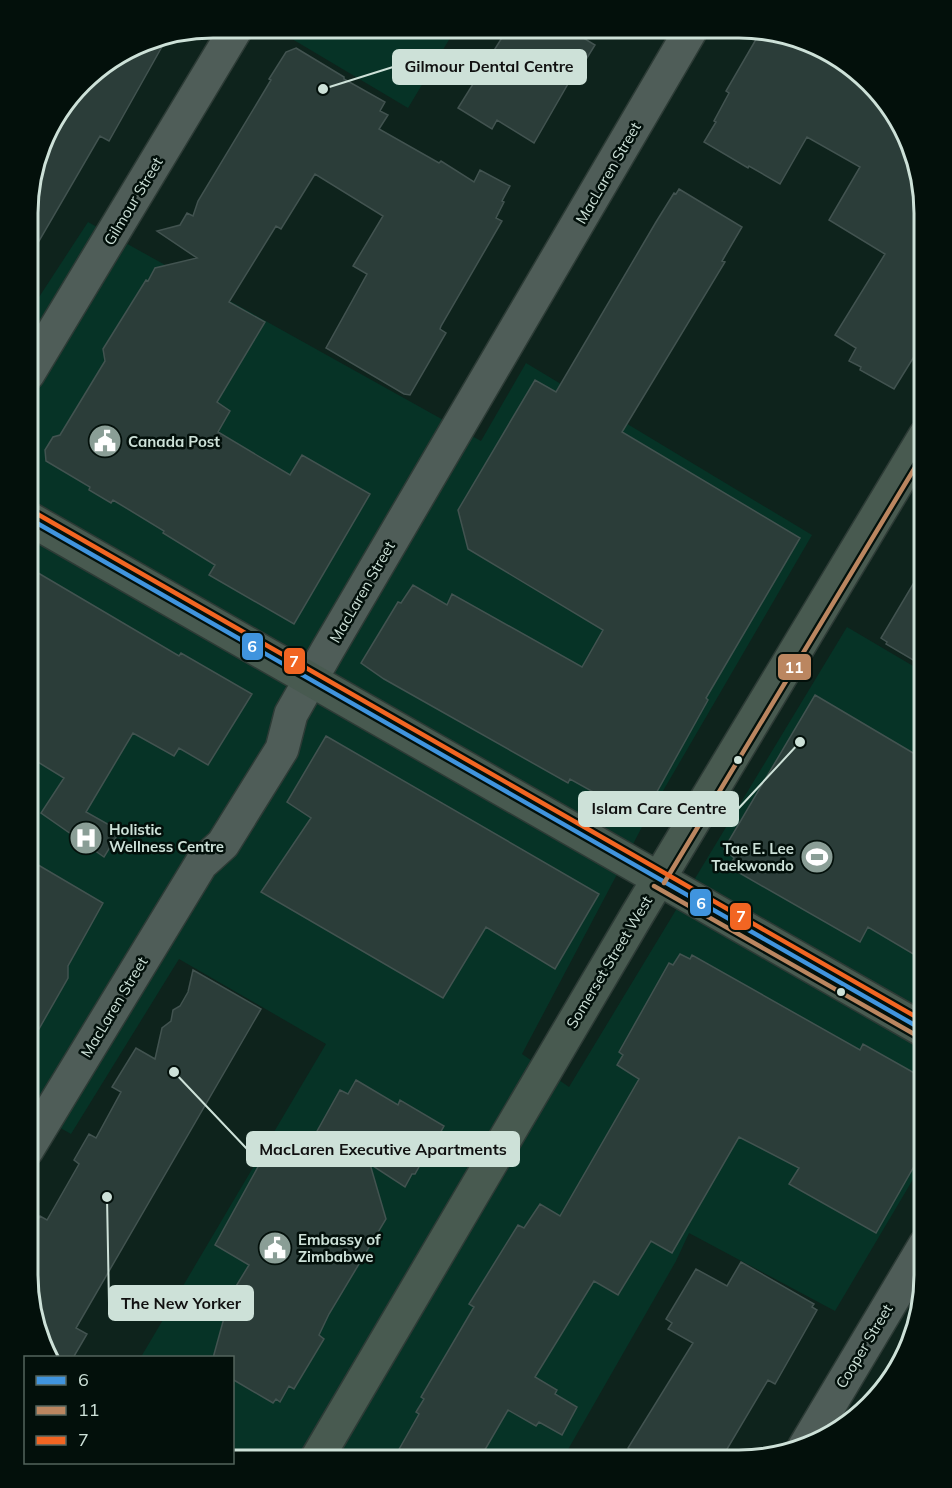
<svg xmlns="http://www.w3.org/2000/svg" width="952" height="1488" viewBox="0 0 952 1488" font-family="Mulish,sans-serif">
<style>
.built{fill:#063326}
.building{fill:#2b3d39;stroke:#425350;stroke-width:1.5}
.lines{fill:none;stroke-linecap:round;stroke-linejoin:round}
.minor-casing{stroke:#2d3b36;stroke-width:36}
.major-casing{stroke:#2d3b36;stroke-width:36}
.minor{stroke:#4f5d58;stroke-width:33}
.major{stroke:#485a50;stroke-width:33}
.bus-1-casing{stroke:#03100b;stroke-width:9}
.bus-2-casing{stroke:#03100b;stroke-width:9}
.bus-3-casing{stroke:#03100b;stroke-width:9}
.bus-1{stroke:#4094de;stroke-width:4.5}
.bus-2{stroke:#bb8660;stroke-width:4.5}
.bus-3{stroke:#f26522;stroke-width:4.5}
.bus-dot{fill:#cde1d8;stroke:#03100b;stroke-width:2}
.labels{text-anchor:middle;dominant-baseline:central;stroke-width:5;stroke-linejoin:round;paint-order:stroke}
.street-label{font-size:15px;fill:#cde1d8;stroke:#03100b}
.poi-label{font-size:15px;font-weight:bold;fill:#cde1d8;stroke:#03100b;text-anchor:start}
.rim{fill:none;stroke:#cde1d8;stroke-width:3}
.leader{fill:none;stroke:#cde1d8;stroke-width:2}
.callout-dot{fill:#cde1d8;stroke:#03100b;stroke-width:2}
.callout{fill:#cde1d8;stroke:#cde1d8;stroke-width:2}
.callout-label{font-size:16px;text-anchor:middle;font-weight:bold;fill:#111}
.line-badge{stroke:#03100b;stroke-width:2}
.badge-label{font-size:16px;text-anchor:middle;font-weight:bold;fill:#fff}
</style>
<rect width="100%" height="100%" fill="#0e231c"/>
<path class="built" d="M272,27L456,28L408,108Z
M88,222L481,441L526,363L812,535L642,827L522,1054L569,1087L847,627L925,673V1159L835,1311L689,1233L676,1261L562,1460H233L232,1358L141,1357L326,1044L179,959L71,1134L27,1109L28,314Z"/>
<path class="building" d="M508,28H567L595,45L574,79L572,77L534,143L497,120L492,129L458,108Z
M762,29L852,65L911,141L925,213V339L894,389L860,370L861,367L849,361L856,348L835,335L885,254L829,220L860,167L807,137L780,184L749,166L748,168L704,142L716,122L714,121L729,93L726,91Z
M168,36L109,141L100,136L28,260L29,189L46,130L90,73L142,41Z
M296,48L344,77V79L385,102L380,111L388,115L379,129L439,163L441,161L474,182L480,170L510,186L502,201L504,202L496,218L502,221L441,326L440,329L446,333L410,395L404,394L326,348L367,274L353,266L383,216L315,174L281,229L276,226L229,302L265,322L217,402L230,411L218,432L290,475L302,455L370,494L294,624L209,575L215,565L163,533L164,531L113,500L111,503L89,490L90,487L46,461L45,450L53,437L60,435L105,361L103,349L146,280L148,281L155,268L197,258L157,231L180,225L187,213L193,216L198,201L271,80L269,79L286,52Z
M679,189L742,227L722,261L725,262L622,432L800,538L706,698L708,700L649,806L643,811L631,813L570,779L568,783L384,679L361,663L398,602L401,603L413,585L447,605L452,594L582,667L603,630L468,549L458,510L535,380L556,392L656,222L674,193L676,194Z
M925,564V667L886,644L887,642L881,638Z
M28,567L179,656L181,653L252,694L208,765L179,748L174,756L133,733L86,812L120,831L104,857L41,813L64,778L28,756Z
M815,695L925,760V961L868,927L860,942L729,867L734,858L724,849Z
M326,736L599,894L555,969L486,927L443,998L261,892L311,818L287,802Z
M28,859L103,903L68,966V978L27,1050Z
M680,954L690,959L692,955L860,1050L863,1044L925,1079V1147L876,1233L789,1184L799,1168L739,1137L672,1253L651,1241L618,1295L594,1281L535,1377L557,1390L555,1394L577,1407L562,1435L539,1422L536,1426L508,1410L479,1460H393L419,1414L416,1412L424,1399L421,1397L474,1307L469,1304L518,1225L524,1228L540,1204L560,1216L639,1079L617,1065L623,1055L619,1052L669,963L673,965Z
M193,970L261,1009L76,1328L87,1334L73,1358H50L41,1347L27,1275V1240L40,1216L47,1220L79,1164L74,1160L89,1134L96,1138L121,1092L112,1087L136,1048L155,1059L162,1028L171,1021L173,1010L180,1006L188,992Z
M356,1080L398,1105L400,1100L444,1126L438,1137L460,1153L424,1158L415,1174H412L405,1187L370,1164L386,1219L329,1314L319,1335L324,1339L294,1389L289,1386L280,1402L276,1399L273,1403L232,1379V1358H213L230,1296L249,1265L215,1245L264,1156L272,1161L279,1148L291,1156L292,1153L302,1158L340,1090L348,1094Z
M741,1262L814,1304L812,1307L817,1310L775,1384L768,1380L720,1461H629L634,1452L628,1448L693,1343L668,1329L672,1323L666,1319L696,1269L727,1286Z"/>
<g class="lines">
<defs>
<path id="minor" d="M28,374L237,27
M27,1150L201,864L223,844L282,749L291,714L327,651L692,28
M804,1448L925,1245"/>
<path id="major" d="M28,518L925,1031
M316,1460L637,915L925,436"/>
</defs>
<use href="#minor" class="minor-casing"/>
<use href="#major" class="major-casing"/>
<use href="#minor" class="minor"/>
<use href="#major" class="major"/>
<defs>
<path id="bus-1" d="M28,518L925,1031"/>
<path id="bus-2" d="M664,883L925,451
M654,886L921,1038"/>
<path id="bus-3" d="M32,511L925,1022"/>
</defs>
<use href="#bus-1" class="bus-1-casing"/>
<use href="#bus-2" class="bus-2-casing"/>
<use href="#bus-3" class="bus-3-casing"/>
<use href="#bus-1" class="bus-1"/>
<use href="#bus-2" class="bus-2"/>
<use href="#bus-3" class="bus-3"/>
</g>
<defs>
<symbol id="civic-disc" viewBox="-11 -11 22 22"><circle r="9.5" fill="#8a9e96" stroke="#03100b"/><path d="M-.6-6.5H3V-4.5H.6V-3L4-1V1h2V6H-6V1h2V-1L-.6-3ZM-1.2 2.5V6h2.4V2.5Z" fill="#fff"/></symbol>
<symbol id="hospital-disc" viewBox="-11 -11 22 22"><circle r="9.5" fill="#8a9e96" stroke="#03100b"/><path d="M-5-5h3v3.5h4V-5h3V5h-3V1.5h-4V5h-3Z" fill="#fff"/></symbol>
<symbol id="stadium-disc" viewBox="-11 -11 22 22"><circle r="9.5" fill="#8a9e96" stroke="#03100b"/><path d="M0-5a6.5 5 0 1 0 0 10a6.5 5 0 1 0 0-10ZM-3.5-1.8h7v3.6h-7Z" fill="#fff"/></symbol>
</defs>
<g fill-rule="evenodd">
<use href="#civic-disc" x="86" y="422" width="38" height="38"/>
<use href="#hospital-disc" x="67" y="819" width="38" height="38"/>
<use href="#stadium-disc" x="798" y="838" width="38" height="38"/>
<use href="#civic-disc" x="256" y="1229" width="38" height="38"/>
</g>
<g class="bus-dot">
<circle cx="738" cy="760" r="5"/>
<circle cx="841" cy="992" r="5"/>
</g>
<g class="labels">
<g class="street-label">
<text transform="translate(608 173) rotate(-60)">MacLaren Street</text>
<text transform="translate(133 201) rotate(-59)">Gilmour Street</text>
<text transform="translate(362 592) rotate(-60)">MacLaren Street</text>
<text transform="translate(609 962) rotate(-59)">Somerset Street West</text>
<text transform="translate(114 1007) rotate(-59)">MacLaren Street</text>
<text transform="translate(864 1346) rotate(-59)">Cooper Street</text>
</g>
<g class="poi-label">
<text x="128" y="441">Canada Post</text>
<text x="109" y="829">Holistic<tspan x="109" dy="17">Wellness Centre</tspan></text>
<text x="794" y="848" text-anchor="end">Tae E. Lee<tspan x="794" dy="17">Taekwondo</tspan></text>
<text x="298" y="1239">Embassy of<tspan x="298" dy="17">Zimbabwe</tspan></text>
</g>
</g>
<path d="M0 0H952V1488H0ZM213 38H739A175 175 0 0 1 914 213V1275A175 175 0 0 1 739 1450H213A175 175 0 0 1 38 1275V213A175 175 0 0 1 213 38Z" fill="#03100b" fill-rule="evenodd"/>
<path class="rim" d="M213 38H739A175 175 0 0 1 914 213V1275A175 175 0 0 1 739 1450H213A175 175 0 0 1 38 1275V213A175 175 0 0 1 213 38Z"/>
<path class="leader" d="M323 89L393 67M800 742L738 809M174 1072L247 1149M107 1197L109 1303"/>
<g class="callout-dot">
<circle cx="323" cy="89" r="6"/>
<circle cx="800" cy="742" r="6"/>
<circle cx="174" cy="1072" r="6"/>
<circle cx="107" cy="1197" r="6"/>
</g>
<g class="callout">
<rect x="393" y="50" width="193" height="34" rx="6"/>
<rect x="579" y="792" width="159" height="34" rx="6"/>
<rect x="247" y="1132" width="272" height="34" rx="6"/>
<rect x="109" y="1286" width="144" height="34" rx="6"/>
</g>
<g class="callout-label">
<text x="489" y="72">Gilmour Dental Centre</text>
<text x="659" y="814">Islam Care Centre</text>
<text x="383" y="1155">MacLaren Executive Apartments</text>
<text x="181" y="1309">The New Yorker</text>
</g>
<g class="line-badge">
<rect x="241" y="632" width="23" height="29" rx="6" fill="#4094de"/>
<rect x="283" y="647" width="23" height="28" rx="6" fill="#f26522"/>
<rect x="777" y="653" width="35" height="28" rx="6" fill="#bb8660"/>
<rect x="689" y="888" width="23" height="29" rx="6" fill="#4094de"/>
<rect x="729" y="902" width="23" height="29" rx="6" fill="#f26522"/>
</g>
<g class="badge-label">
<text x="252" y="652">6</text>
<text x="294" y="667">7</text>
<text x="794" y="673">11</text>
<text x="701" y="909">6</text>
<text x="741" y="922">7</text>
</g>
<rect x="24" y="1356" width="210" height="108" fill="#03100b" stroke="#54645d" stroke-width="1.5"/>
<rect x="36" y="1376" width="30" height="9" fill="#4094de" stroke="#54645d" stroke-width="1.5"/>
<text x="78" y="1386" font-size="18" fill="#cde1d8">6</text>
<rect x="36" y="1406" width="30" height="9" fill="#bb8660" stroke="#54645d" stroke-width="1.5"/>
<text x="78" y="1416" font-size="18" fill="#cde1d8">11</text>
<rect x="36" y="1436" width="30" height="9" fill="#f26522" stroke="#54645d" stroke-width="1.5"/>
<text x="78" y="1446" font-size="18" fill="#cde1d8">7</text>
</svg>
